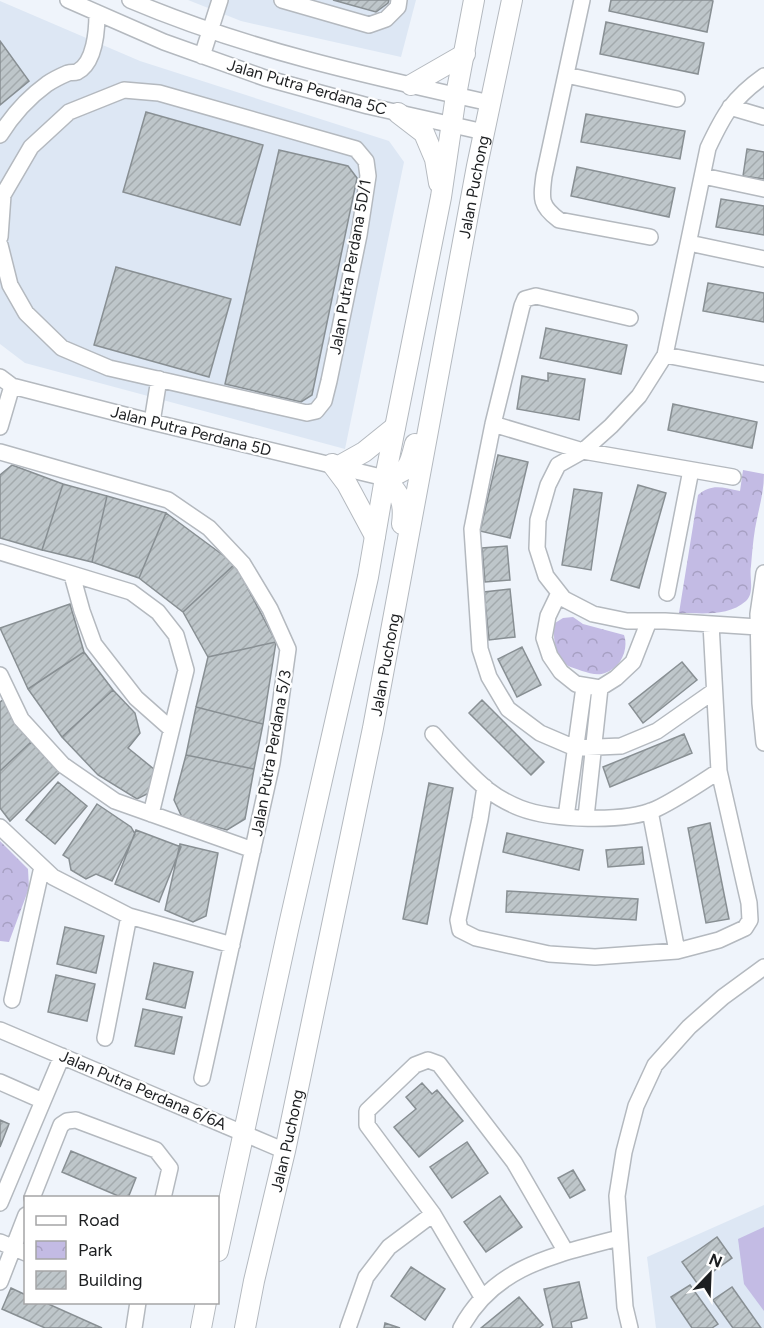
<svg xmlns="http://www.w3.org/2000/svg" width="764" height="1328" viewBox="0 0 764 1328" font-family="Figtree,sans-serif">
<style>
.built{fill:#dde7f4}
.green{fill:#c3bbe4}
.park{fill:url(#park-crowns)}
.building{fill:url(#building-hatch);stroke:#888f93;stroke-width:1.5}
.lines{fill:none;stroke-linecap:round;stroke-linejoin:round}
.minor-casing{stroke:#b4b9bf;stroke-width:18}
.major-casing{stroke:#b4b9bf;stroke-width:22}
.minor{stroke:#fff;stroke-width:15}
.major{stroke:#fff;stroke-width:20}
.labels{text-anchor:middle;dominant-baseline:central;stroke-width:4.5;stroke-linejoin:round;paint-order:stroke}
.street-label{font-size:16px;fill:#1d1f21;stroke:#fff}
</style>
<defs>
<pattern id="park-crowns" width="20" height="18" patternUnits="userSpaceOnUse" patternTransform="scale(1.5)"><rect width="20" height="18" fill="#c3bbe4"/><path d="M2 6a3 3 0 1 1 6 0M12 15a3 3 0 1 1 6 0" fill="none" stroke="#a7a0c3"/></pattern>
<pattern id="building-hatch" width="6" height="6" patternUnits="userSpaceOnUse" patternTransform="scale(1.5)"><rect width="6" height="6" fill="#bec6ca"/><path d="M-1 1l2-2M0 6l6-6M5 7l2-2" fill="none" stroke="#a3aaad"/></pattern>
</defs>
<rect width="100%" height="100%" fill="#eff4fb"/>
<path class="built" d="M188,0H416L401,57L241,21Z
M0,1L140,61L389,141L404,162L345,449L25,363L0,344Z
M764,1205V1328H656L647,1257Z"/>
<path class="green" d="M764,1227V1311L744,1284L738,1239Z"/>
<path class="park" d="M743,470L764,474C764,493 758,511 755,529C753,541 752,554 751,566C749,577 755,593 746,601C728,617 701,613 679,613L698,495C712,483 723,488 740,491Z
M573,617L583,624L624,635C629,649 621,668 605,673C598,676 589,673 582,671C578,669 572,668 568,666C555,657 552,637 555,623L563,618Z
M0,841L28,869L29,888L9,942L0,941Z"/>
<path class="building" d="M333,0H389L388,3L376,12Z
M611,0H710L713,1L707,32L609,11Z
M606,22L704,43L698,74L600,54Z
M0,41L29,81L0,105Z
M146,112L263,145L240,225L123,192Z
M586,114L685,131L680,159L581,142Z
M747,149L764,152V179L743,176Z
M279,150L348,166L357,178L312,395L301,402L225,384Z
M577,167L675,188L669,217L571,196Z
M721,199L764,206V235L716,227Z
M116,267L231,299L209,377L94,345Z
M708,283L764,293V322L703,311Z
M546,328L627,345L621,374L540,358Z
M548,373L585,379L579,420L517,409L522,376L548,381Z
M673,404L757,422L752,448L668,430Z
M498,455L528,462L510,538L480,531Z
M12,465L63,484L42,550L0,538V475Z
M63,484L107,496L92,562L42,550Z
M638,485L666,493L639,588L611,580Z
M574,489L602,493L591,570L562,565Z
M107,496L166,513L139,578L92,562Z
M166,513L235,564L183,612L139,578Z
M507,546L510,580L485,582L482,548Z
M235,564L276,642L208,657L183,612Z
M510,589L515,637L489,640L484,592Z
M70,604L84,652L28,689L0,628Z
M276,642L263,724L196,707L208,657Z
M522,647L541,685L517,697L498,659Z
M84,652L113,690L62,737L28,689Z
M682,662L697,680L643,723L629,704Z
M113,690L135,713L140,733L128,748L155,770L149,793L137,799L98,775L62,737Z
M3,700L31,742L0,771V702Z
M482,700L544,762L531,775L469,713Z
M196,707L263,724L254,769L186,755Z
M684,734L692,753L610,787L603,767Z
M31,742L60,772L10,821L0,808V771Z
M186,755L254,769L245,819L227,830L182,817L174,800Z
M58,782L87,806L55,844L26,820Z
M429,783L453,788L427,924L403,919Z
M97,804L131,827L135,834L112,881L96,874L86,879L71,870L69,859L63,855Z
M710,823L729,919L706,923L688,828Z
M136,830L181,847L159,902L115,884Z
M507,833L583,850L579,870L503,852Z
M180,844L218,853L206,916L193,922L165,910Z
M642,847L644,864L608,867L606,850Z
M507,891L638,899L636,920L506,912Z
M65,927L104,936L96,973L57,964Z
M154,963L193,972L185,1008L146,999Z
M56,975L95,984L87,1021L48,1012Z
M143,1009L182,1017L174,1054L135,1046Z
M422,1083L432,1094L437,1090L463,1121L419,1157L394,1127L416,1109L406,1097Z
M0,1120L9,1124L0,1147Z
M467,1142L488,1173L452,1198L430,1167Z
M71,1151L136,1178L128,1198H123L62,1172Z
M573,1170L585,1190L570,1198L558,1178Z
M500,1196L522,1227L486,1252L464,1222Z
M717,1237L732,1258L697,1283L682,1262Z
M411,1267L445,1289L425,1320L391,1296Z
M579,1282L587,1318L571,1322L572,1328H553L544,1289Z
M690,1285L718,1324L712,1328H692L671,1297Z
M732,1287L761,1328H733L713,1300Z
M11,1288L26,1295V1302H44L102,1328H45L2,1309Z
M519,1297L543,1325L539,1328H481Z
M385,1323L400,1328H384Z"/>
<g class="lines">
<defs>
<path id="minor" d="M68,0L164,42L265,78L368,106L484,132
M130,0C245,49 368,76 490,103
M282,0L369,25L386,19L398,7L399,0
M582,0L544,176C541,199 540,206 559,220L650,237
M202,56L220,0
M566,75L677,99
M730,107L764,117
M0,135C12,116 29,97 47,84C53,80 61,76 68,73C71,72 74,73 77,72C95,63 97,30 97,13
M703,176L764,189
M0,237L3,195L31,147L69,112L124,90L159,93L356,149L366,161L368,176L359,235L329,381L324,401L316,411L307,413L109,368L62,348L26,313L10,285L0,245
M689,243L764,259
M630,318L536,296L525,299L522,306L493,424L472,529L480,649L489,677L508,709L540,733L575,748L621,746L657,731L714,691
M665,355L764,374
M0,377L12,386L152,422L385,478
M152,422L159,379
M493,424L583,451L733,477
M0,427L12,386
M0,452L168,500L209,528L243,564L270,609L288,649L272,763L202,1078
M0,552L131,592L158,612L176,635L186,670L151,814
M764,573L758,614L760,703L764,743
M72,575L82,611L94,644L136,698L171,729
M559,593L548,616L544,638L550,656L561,672L576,684L600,688L616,678L633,662L649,621
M667,593L691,470
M758,627L665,621H627L593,614L564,599L546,576L537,548L538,520L548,485L558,465L583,451L611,426L639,396L665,355L708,148C724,114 733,98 764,76
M0,675L21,719L63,765L115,801L253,850
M433,734C451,754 468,774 488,790C497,797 510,804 520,808C551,820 625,823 656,809C677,799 699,784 719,771
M485,787L480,819L458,920L460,930L476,938L549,954L595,957L677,951L719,940L745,928L750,920L749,903L719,771L711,624
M650,811L677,951
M566,817L584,687
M586,817L600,688
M0,827L53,877L129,916L232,945
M12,1000L42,867
M0,1030L285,1151
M105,1038L129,916
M0,1082L43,1101
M32,1198L61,1125L67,1121L76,1120L156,1150L170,1168L163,1198
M0,1203L62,1056
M0,1242L26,1253
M0,1282L26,1215
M482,1297L433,1214L367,1125V1111L415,1065L428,1060L439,1064L514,1162L566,1252
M134,1328L138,1302
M348,1328L366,1277L389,1247L433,1214
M461,1328C495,1265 556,1255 619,1238
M630,1328L625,1307L617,1196L624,1152L636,1106L655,1065L689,1027L723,997L764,967"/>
<g id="major">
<path d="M411,85L465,54"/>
<path d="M398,113L424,133L435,159L439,183"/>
<path d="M332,464L347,484L375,536"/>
<path d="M339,466L364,452L395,427"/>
<path d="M402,524C405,500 400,495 385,478C409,471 409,468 415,444"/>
<path d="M218,1251L289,925L368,577L385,478L441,197L456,95L474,0"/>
<path d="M201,1328L206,1302"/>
<path id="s1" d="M245,1328L254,1281L285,1151L373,728L477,166L512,0"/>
</g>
</defs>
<use href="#minor" class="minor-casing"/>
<use href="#major" class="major-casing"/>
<use href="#minor" class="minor"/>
<use href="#major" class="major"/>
</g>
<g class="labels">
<g class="street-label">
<text transform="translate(307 87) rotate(16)">Jalan Putra Perdana 5C</text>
<text stroke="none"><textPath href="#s1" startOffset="1164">Jalan Puchong</textPath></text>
<text transform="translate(350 267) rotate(-80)">Jalan Putra Perdana 5D/1</text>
<text transform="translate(191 431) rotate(14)">Jalan Putra Perdana 5D</text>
<text stroke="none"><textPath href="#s1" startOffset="678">Jalan Puchong</textPath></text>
<text transform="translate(271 753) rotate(-80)">Jalan Putra Perdana 5/3</text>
<text transform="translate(143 1090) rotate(23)">Jalan Putra Perdana 6/6A</text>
<text stroke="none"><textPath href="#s1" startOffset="192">Jalan Puchong</textPath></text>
</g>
</g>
<rect x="24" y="1196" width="195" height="108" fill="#ffffff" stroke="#a5a5a6" stroke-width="1.5"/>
<rect x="36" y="1216" width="30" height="9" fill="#ffffff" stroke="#a5a5a6" stroke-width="1.5"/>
<text x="78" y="1226" font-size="18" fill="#1d1f21">Road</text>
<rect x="36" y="1241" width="30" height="18" fill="url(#park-crowns)" stroke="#a5a5a6" stroke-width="1.5"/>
<text x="78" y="1256" font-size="18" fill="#1d1f21">Park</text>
<rect x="36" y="1271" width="30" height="18" fill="url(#building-hatch)" stroke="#a5a5a6" stroke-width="1.5"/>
<text x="78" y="1286" font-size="18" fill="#1d1f21">Building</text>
<g transform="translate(710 1274) rotate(23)" stroke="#ffffff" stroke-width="4.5" paint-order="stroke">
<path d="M0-4.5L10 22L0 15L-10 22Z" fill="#1d1f21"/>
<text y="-9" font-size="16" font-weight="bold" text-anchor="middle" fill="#1d1f21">N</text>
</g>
</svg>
